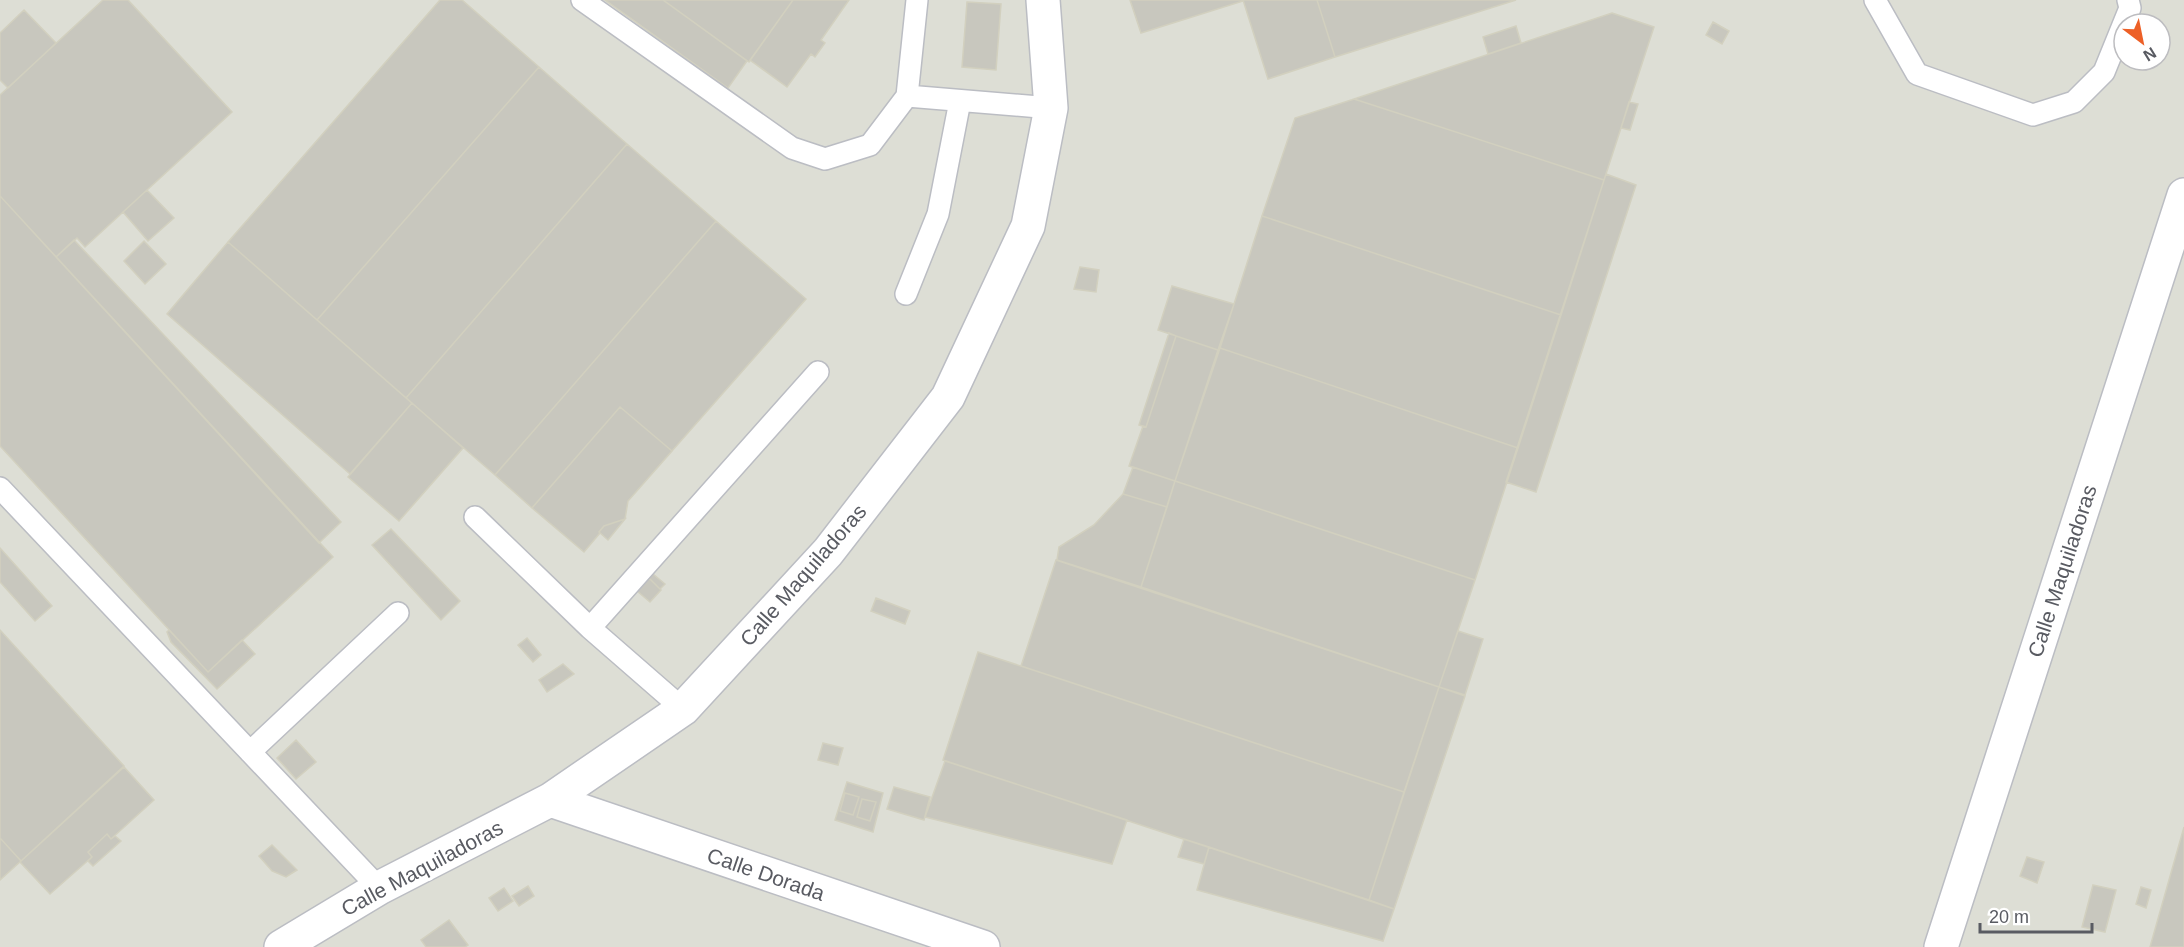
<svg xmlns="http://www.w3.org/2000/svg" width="2184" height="947" viewBox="0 0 2184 947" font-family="Helvetica,sans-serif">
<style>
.industrial{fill:#ddded5;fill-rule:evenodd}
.building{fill:#c8c7be;stroke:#d2d0bf;stroke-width:1.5;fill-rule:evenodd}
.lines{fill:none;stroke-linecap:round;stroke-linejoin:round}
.service-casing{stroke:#bbbdc3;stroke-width:24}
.minor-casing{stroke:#bbbdc3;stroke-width:36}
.service{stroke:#fff;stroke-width:21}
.minor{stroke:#fff;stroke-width:33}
.labels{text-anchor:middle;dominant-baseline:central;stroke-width:6;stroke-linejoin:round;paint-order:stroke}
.street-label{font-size:21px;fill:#595b62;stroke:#fff}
</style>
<rect width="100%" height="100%" fill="#edede1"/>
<path class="industrial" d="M0,0H2184V947H0ZM2124,24H2160V60H2124Z"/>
<path class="building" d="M103,0H128L232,112L85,247L77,238L56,257L0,196V95Z
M440,0H462L539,67L317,320L228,242Z
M605,0H663L747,61L728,88Z
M663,0H793L749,62Z
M793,0H849L821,40L825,43L815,57L811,54L787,87L750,60Z
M1130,0H1243V1L1141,33Z
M1243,0H1317L1335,57L1268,79Z
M1317,0H1516L1335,57Z
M967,2L1001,4L996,70L962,67Z
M24,10L56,43L8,88L0,80V33Z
M1612,13L1654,27L1604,180L1354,99Z
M1713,22L1729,31L1722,44L1706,35Z
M1516,26L1521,43L1488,54L1483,37Z
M539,67L627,144L406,398L317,320Z
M1354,99L1604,180L1561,315L1262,216L1295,118Z
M1629,102L1638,104L1630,130L1621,128Z
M627,144L716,221L495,475L406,398Z
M1606,174L1636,185L1536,492L1506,482Z
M147,190L174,218L148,241L123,212Z
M0,196L333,557L208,672L0,446Z
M1262,216L1561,315L1518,448L1220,348Z
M716,221L806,299L672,451L620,407L532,508L495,475Z
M74,240L341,522L319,543L56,257Z
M144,241L166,264L145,284L124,261Z
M228,242L412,403L350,474L167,314Z
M1080,267L1099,270L1096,292L1074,289Z
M1172,286L1234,304L1218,350L1158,330Z
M1169,333L1176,336L1146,427L1139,425Z
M1176,336L1218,350L1175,481L1129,466L1143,426L1146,427Z
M1220,348L1518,448L1475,580L1175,481Z
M412,403L463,448L399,521L348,477Z
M620,407L672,451L628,501L625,519L604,526L599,532L600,533L584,552L532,508Z
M1133,467L1175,481L1167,507L1123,494Z
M1175,481L1475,580L1439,687L1141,587Z
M1123,494L1167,507L1141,587L1057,560L1059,547L1094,525Z
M625,519L608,540L599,532L604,526Z
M391,529L460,601L441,620L372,545Z
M0,548L52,606L35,621L0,582Z
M1056,560L1439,687L1404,792L1021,666Z
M653,574L665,584L660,589L649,578Z
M649,578L661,590L650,602L637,591Z
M876,598L910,611L905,624L871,611Z
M0,630L124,766L21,861L0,838Z
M169,630L208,672L242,640L255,654L217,689L171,642L167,632Z
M1458,631L1483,639L1465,695L1439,687Z
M527,638L541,655L533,662L518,645Z
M978,652L1404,792L1369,900L943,760Z
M563,664L574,674L547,692L539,680Z
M1439,687L1465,696L1394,909L1369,900Z
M296,740L316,762L296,779L277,758Z
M823,743L843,748L838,765L818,760Z
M945,761L1127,820L1112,864L925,817Z
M124,767L154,800L111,839L107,834L88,852L92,857L50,894L20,862Z
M847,782L883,793L873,832L835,820ZM845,793L859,797L853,815L840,811ZM862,799L876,802L870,821L857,817Z
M894,787L930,797L924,820L887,809Z
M845,793L859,797L853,815L840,811Z
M862,799L876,802L870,821L857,817Z
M2184,827V947H2150Z
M107,834L111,839L115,836L121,841L93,866L88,861L92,857L88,852Z
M0,838L21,861L0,880Z
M1184,839L1209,847L1204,864L1178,857Z
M272,845L297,870L286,877L272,871L259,856Z
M1209,847L1394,909L1383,941L1197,890Z
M2027,857L2044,862L2037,883L2020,876Z
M2093,885L2116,890L2105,932L2082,927Z
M528,886L534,896L519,906L512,896Z
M2141,887L2151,890L2146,908L2136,904Z
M504,888L513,901L498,911L489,898Z
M449,920L468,945L465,947H426L421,940Z"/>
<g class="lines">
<defs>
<path id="service" d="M582,0L792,148L825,159L870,145L907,96L917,0
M1875,0L1917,74L2033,115L2074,102L2104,72L2130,8L2128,0
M907,96L1051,108
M906,294L938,214L960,101
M0,488L379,888
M475,517L590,628L683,709
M590,628L818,372
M250,752L398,613"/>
<path id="minor" d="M550,800L983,947
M281,947L379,888L550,800L683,709L828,552L948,397L1028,226L1051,108L1043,0
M1941,947L2184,195"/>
</defs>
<use href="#service" class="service-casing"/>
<use href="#minor" class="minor-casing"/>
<use href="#service" class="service"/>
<use href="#minor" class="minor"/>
</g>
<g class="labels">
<g class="street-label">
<text transform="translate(2062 571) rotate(-72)">Calle Maquiladoras</text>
<text transform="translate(803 575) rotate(-49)">Calle Maquiladoras</text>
<text transform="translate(422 868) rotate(-28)">Calle Maquiladoras</text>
<text transform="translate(766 874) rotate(19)">Calle Dorada</text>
</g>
</g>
<g transform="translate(2142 42) rotate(148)"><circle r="28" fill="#ffffff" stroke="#bdbdc0" stroke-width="1.5"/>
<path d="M0-4.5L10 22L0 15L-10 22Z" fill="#ed6027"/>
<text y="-9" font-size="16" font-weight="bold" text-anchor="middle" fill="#595b62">N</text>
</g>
<path d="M1980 923v9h112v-9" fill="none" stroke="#595b62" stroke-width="3"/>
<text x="1989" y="923" font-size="18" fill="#595b62" stroke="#ffffff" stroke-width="4.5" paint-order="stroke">20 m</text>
</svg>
